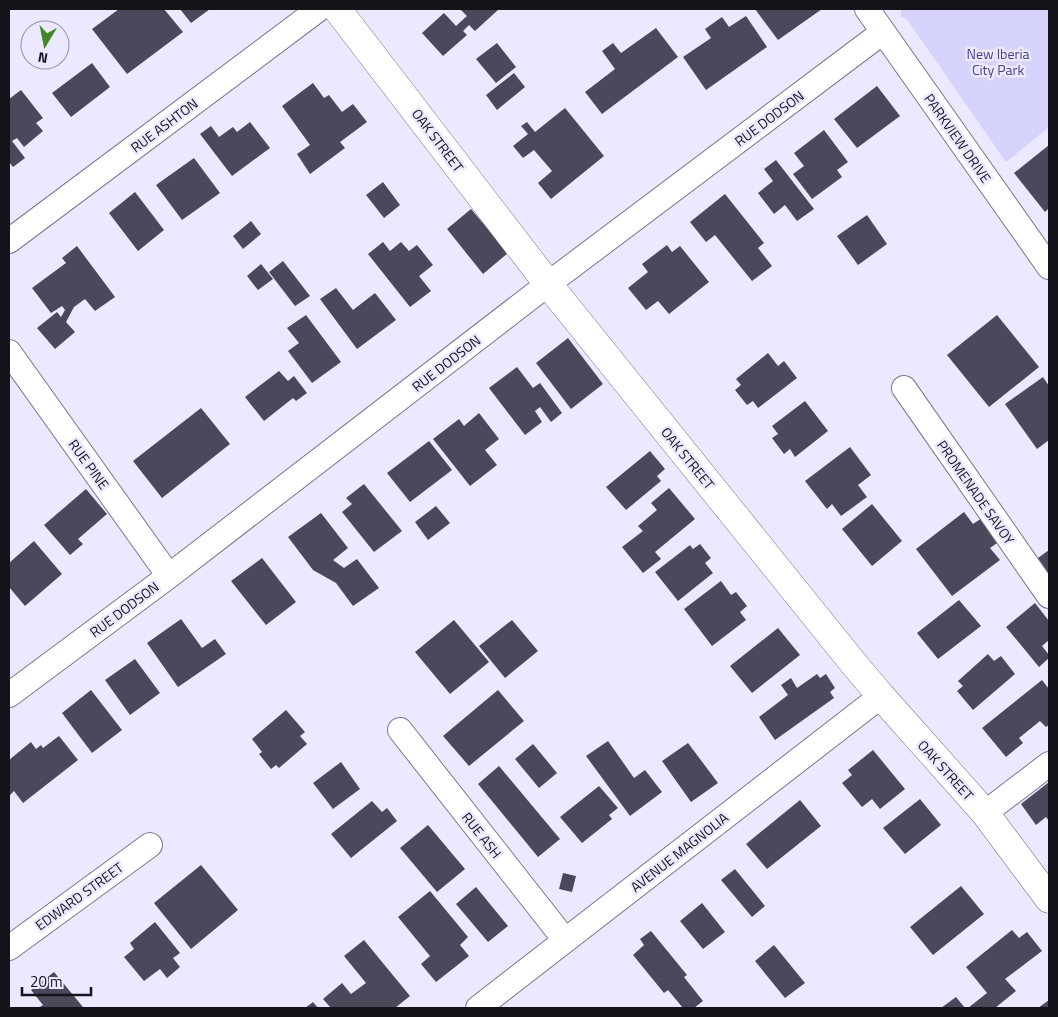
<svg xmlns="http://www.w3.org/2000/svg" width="1058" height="1017" viewBox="0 0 1058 1017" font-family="'Titillium Web',sans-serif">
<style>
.green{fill:#d5d2fb}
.building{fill:#4a495b}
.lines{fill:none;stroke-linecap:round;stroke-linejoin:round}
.minor-casing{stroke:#79778b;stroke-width:26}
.secondary-casing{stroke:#79778b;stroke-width:29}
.minor{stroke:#fff;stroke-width:24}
.secondary{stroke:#fff;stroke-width:28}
.labels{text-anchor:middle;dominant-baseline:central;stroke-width:5;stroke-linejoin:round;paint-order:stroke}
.park-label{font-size:14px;fill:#4c3e8c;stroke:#eae9ff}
.street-label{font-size:14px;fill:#14131a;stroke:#eae9ff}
</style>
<rect width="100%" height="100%" fill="#eae9ff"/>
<path class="green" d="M900,9H1049V127L1006,162L906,18L901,17V10Z"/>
<path class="building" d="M119,9H164L183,32L127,74L92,29Z
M180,9H210L191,23Z
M460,9H499L475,31L469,25L463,31L467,35L443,56L422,33L444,13L456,26L467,16Z
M755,9H822L778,40Z
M746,16L767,47L706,90L683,57L711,38L705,29L722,17L729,27Z
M656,28L678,57L602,114L585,92L615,69L602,51L613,43L621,53Z
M497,43L516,67L496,83L476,59Z
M92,63L110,87L71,117L52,93Z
M514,73L525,87L497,110L486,95Z
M313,83L324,98L329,95L342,112L353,104L367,122L340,142L345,148L310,174L297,154L310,145L282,106Z
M877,86L900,116L857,148L834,119Z
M21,90L43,118L36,123L43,131L24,147L17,138L12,141L25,158L13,167L9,162V99Z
M565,108L604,156L551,199L538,183L552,171L534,150L523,158L513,146L528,134L521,126L527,122L535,132Z
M250,122L270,148L232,176L200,134L211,126L219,137L233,127L237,132Z
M824,130L848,162L837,170L842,177L812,199L793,174L804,166L794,153Z
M1049,145V210L1048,209L1045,212L1014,173Z
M194,158L220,193L182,220L156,185Z
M776,160L814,209L797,221L785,205L774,214L758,193L773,181L764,169Z
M383,182L400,205L384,218L366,195Z
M135,192L164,230L138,251L109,213Z
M725,194L764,243L758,248L772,266L752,281L715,235L706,242L690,222Z
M471,209L508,253L483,274L447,229Z
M867,215L887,244L858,265L837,236Z
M251,221L261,234L243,249L233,236Z
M383,242L390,251L401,242L409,251L417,245L433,265L419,276L431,291L410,307L368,254Z
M667,245L672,252L680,246L709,282L669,314L658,301L646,310L628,288L648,272L642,264Z
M77,246L115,297L95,311L85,299L74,307L66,322L75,332L55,349L37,328L57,312L61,317L65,310L62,306L51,313L32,288L66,263L62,258Z
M283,261L310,296L295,306L269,272Z
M261,264L273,279L258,290L247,276Z
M336,288L353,310L375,293L396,320L357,349L320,299Z
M306,315L341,362L312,383L288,351L299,343L287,328Z
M997,315L1039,367L989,407L947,355Z
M568,338L603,384L571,409L536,363Z
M768,353L778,366L784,361L797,378L758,408L753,401L747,405L735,390L741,385L736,379Z
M517,367L533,388L540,383L562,413L551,422L540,407L535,411L542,422L525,435L489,388Z
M279,371L288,381L294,376L307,393L296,401L293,398L264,421L245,397Z
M1043,377L1049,386V440L1037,449L1005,404Z
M805,401L828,431L795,457L790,449L784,454L772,438L778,434L772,426Z
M201,408L230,444L162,498L133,461Z
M479,413L499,439L485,450L497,465L470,486L433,439L459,419L464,426Z
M429,441L452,470L410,502L387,473Z
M850,447L871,475L858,485L867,497L841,516L832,504L827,509L805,481Z
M650,451L665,469L657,476L661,481L626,510L606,487Z
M364,484L402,531L374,552L342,512L352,504L346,498Z
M669,488L695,519L655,552L661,559L643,573L622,547L643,531L638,526L657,510L651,503Z
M86,489L107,514L78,539L83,544L70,555L44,525Z
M872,504L902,541L872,566L842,529Z
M436,506L450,523L428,540L415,522Z
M964,512L973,524L982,518L1000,541L990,548L1000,560L952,596L916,549Z
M321,513L348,548L333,560L344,568L357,559L379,588L353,606L336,583L313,570L288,537Z
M34,541L62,574L25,606L9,587V563Z
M700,544L711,558L705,563L713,573L678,601L655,572L690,545L693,549Z
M1049,550V575L1038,558Z
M262,558L296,602L266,625L231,581Z
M721,581L731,595L736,592L747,606L740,612L746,620L712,646L684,609Z
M959,600L981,626L938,659L917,633Z
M1035,603L1049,621V640L1042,646L1049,655V658L1039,667L1006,627Z
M181,619L202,648L215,639L226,654L178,687L147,643Z
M454,620L489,662L450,694L415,652Z
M512,620L538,651L505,678L479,646Z
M778,628L800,655L752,693L730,666Z
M988,654L994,661L1001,656L1015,674L973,710L957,691L963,686L958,681Z
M135,659L160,693L130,715L105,680Z
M817,674L820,678L826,674L835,688L830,692L834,698L775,740L759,717L788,695L781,685L791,678L797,688Z
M1042,680L1049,689V725L1046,727L1040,721L1019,738L1023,743L1006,757L982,728Z
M91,690L122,730L92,753L62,713Z
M498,690L524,721L469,766L443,736Z
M286,710L305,732L300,736L307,744L279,768L276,765L271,769L259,754L262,752L252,739Z
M59,736L78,760L23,803L14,791L9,796V760L31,742L36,749L41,745L43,748Z
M608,741L634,778L645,770L662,792L630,816L586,756Z
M688,743L718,783L691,802L662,761Z
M533,744L557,773L539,788L515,759Z
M873,750L905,789L880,809L872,799L862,807L842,783L852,775L848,770Z
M341,762L360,789L333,809L313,783Z
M499,766L560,839L538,857L478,784Z
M1049,782V821L1046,817L1036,825L1021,804Z
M599,786L618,808L609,815L612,819L582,843L560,817Z
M920,799L941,825L905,854L883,828Z
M800,800L821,826L767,869L746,844Z
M372,801L382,812L387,808L397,821L351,858L331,834Z
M428,825L465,869L437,892L400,848Z
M201,865L238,910L191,949L154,903Z
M735,869L765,906L752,917L721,880Z
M563,873L576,876L572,892L559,889Z
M961,886L984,914L933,955L910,927Z
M476,887L508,926L488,942L456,904Z
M430,891L468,937L460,945L469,956L436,982L421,964L430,956L398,917Z
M702,903L725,932L703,949L680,921Z
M155,922L180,953L173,958L180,967L167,978L160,969L144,981L124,957L134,949L130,943Z
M1012,930L1019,938L1027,932L1042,951L1005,979L1016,991L995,1008H968L987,993L966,967Z
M651,931L687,975L684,977L703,1001L694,1008H683L668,990L664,993L633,955L644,945L640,939Z
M364,940L410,996L395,1008H331L323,999L342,983L351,994L366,983L344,956Z
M774,945L805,983L785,998L755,961Z
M54,972L83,1007L82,1008H38L43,1005L31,990Z
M956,997L965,1008H941Z
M1049,1000V1008H1038Z
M313,1002L318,1008H305Z"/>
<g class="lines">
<defs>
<path id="minor" d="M867,9L1049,267
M9,241L319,9
M9,352L169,576
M904,388L1049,596
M9,695L169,576L548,284L883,32
M400,730L565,940
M985,813L1049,764
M9,948L150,845
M478,1008L881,696"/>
<path id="secondary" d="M337,9L548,284L854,664L881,696L985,813L1049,899"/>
</defs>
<use href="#minor" class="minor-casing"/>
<use href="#secondary" class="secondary-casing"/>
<use href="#minor" class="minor"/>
<use href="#secondary" class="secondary"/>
</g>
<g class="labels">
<g class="park-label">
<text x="998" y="53">New Iberia<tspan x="998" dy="16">City Park</tspan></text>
</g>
<g class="street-label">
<text transform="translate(769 118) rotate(-37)">RUE DODSON</text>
<text transform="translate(164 125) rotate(-37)">RUE ASHTON</text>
<text transform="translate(958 138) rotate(55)">PARKVIEW DRIVE</text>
<text transform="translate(438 140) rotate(53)">OAK STREET</text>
<text transform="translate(446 363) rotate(-38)">RUE DODSON</text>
<text transform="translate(688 458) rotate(51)">OAK STREET</text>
<text transform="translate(89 464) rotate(54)">RUE PINE</text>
<text transform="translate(976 492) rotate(55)">PROMENADE SAVOY</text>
<text transform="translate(124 609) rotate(-37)">RUE DODSON</text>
<text transform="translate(946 770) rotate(48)">OAK STREET</text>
<text transform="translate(482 835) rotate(52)">RUE ASH</text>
<text transform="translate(679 852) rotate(-38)">AVENUE MAGNOLIA</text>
<text transform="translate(79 896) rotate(-36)">EDWARD STREET</text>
</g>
</g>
<rect width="1058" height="1017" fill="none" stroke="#14131a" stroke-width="20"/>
<g transform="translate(45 45) rotate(190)"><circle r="24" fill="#eae9ff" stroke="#9493a3"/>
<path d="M0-4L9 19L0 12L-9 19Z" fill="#43872a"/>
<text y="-8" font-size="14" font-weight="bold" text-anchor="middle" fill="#14131a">N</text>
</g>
<path d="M22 987v8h69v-8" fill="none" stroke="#14131a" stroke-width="2.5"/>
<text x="30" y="987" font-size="15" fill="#14131a" stroke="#eae9ff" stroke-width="4" paint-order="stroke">20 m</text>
</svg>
